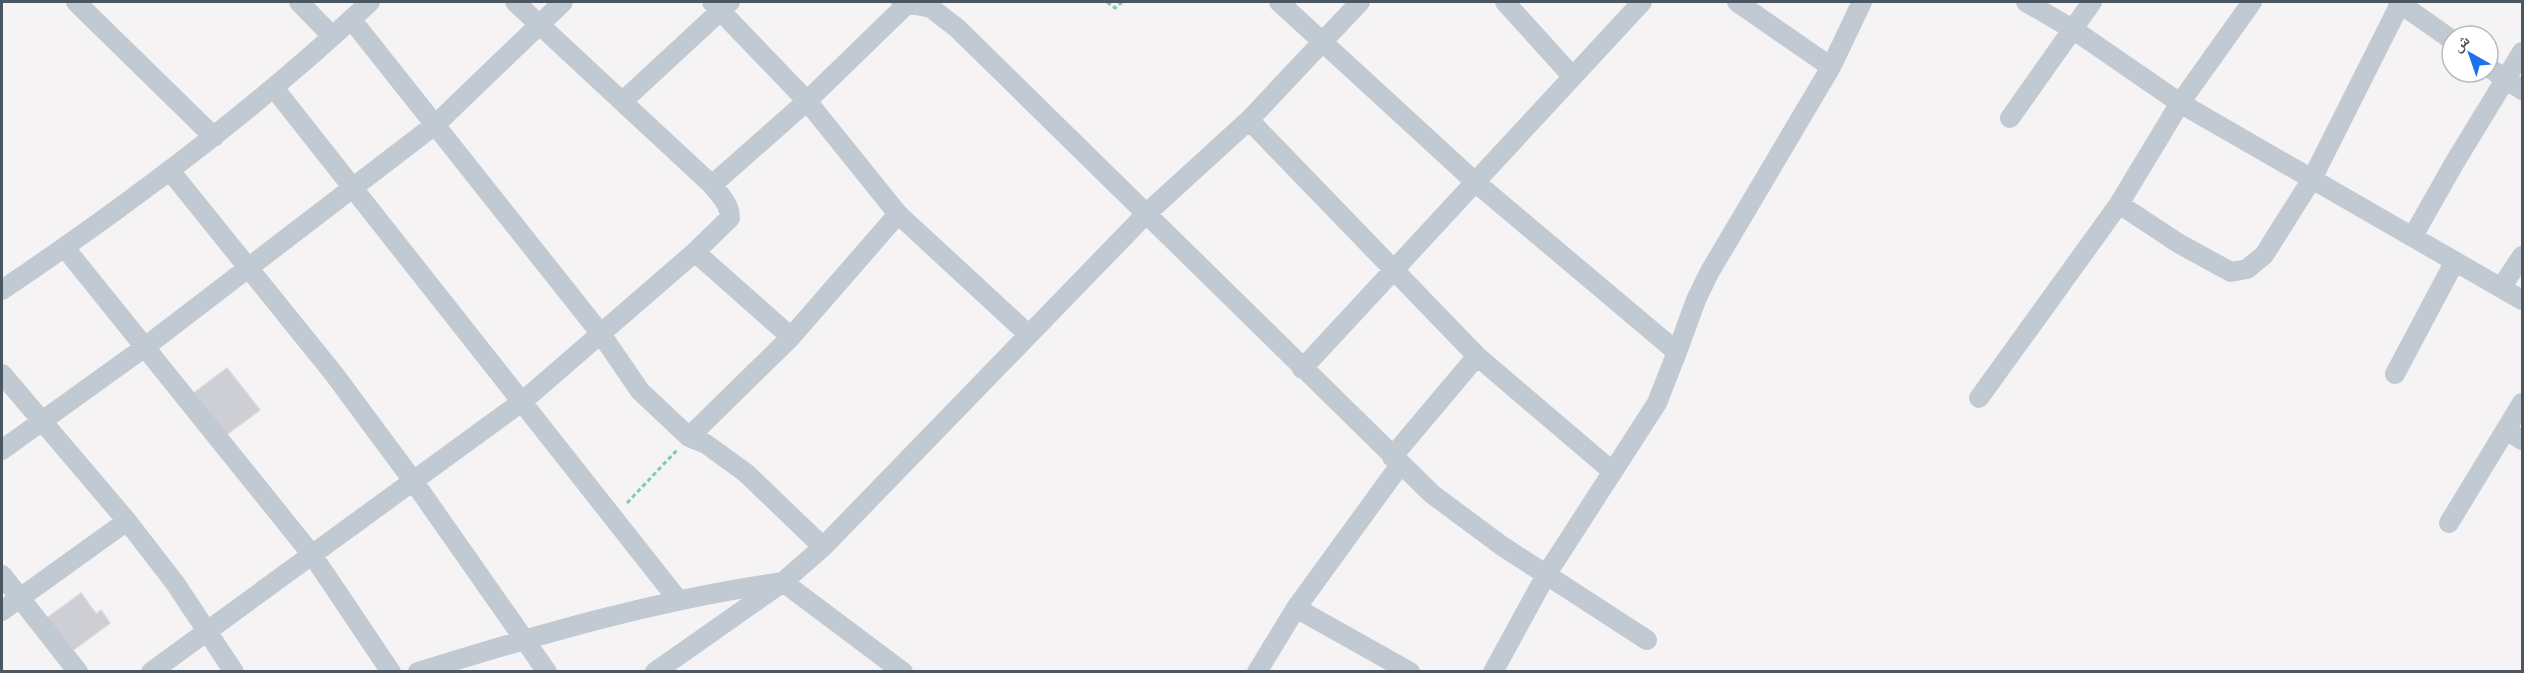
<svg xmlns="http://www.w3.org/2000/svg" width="2524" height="673" viewBox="0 0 2524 673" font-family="Montserrat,'Noto Naskh Arabic',sans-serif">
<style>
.building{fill:#cdcfd5;stroke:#d7d9de;stroke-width:1.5}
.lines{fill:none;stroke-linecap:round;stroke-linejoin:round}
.path{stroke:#7ad0a6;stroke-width:3;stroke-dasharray:4.5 3;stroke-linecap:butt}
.minor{stroke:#c1cad2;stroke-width:20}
</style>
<rect width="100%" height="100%" fill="#f5f3f3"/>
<path class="building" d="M227,368L260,410L222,438L190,396Z
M81,593L96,614L101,610L110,623L68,654L43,621Z"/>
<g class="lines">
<path class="path" d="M1107,2L1115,8L1122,2
M627,503L678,449"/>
<path class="minor" d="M76,2L214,137
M299,2L332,36
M712,2L807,101L898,214L1028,334
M901,2L931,8L957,28L1432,494L1502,546L1647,640
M1279,2L1474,181L1677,352L1657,403L1546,575L1493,672
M1505,2L1572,76
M1737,2L1831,67
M2026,2L2074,30L2180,103L2522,300
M2398,2L2452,40
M351,19L601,334L640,391L689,437L706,444L746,473L823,547
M2488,67L2522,90
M274,88L679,601
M623,101L730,2
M2010,118L2092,2
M1249,120L1477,356L1392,457
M171,172L334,374L414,482L547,672
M712,185L807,101L909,2
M2119,204L2180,103L2252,2
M2413,236L2455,162L2522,52
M65,248L313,556L391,672
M695,252L791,337
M2501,288L2522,256
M2,290C133,202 255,110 370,2
M1677,352L1696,300L1709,273L1831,67L1862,2
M1477,356L1613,472
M1302,369L1642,2
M2,374L127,521L175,583L234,672
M2395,374L2455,261
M1979,398L2119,204L2178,243L2231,272L2247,269L2264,255L2312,179L2401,2
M2506,430L2522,440
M689,437L791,337L898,214
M2,450L145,347L436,124L563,2
M2449,523L2522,403
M2,575L78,672
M1296,608L1410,672
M2,611L127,521
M151,672L523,401L695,252L730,218C730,204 720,195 712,185L515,2
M418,672C537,635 659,599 783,582L903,672
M655,672L783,582L823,547L1146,214L1249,120L1360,2
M1257,672L1296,608L1400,465"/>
</g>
<rect width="2524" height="673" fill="none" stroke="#4a5661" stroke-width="6"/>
<g transform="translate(2470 54) rotate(320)"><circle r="28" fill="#ffffff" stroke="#b7bbc0" stroke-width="1.5"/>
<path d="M0-4.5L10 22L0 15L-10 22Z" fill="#1a73e8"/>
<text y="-9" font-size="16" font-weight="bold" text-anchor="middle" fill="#4a5661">ش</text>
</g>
</svg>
